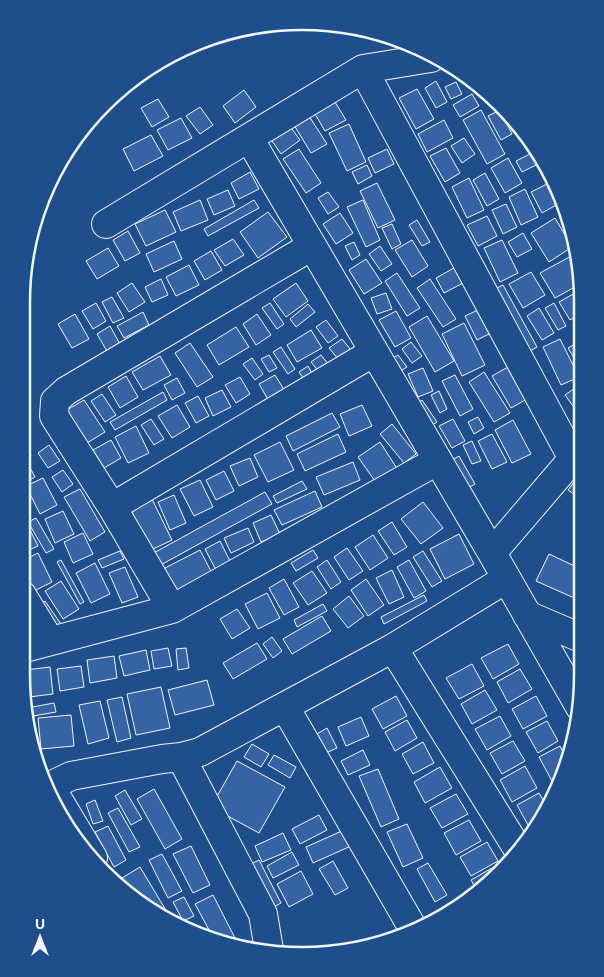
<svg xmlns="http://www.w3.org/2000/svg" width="604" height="977" viewBox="0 0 604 977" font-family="'Noto Sans',sans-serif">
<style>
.building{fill:#3563a3;stroke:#f2f6ff}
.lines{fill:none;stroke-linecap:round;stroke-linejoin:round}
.minor-casing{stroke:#f2f6ff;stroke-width:30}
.minor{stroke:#1f4e8c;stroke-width:28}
.rim{fill:none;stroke:#f2f6ff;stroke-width:2.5}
</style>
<rect width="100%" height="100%" fill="#1f4e8c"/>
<path class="building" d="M436,81L447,102L436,108L425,88Z
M456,82L462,94L451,99L445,87Z
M417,89L434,119L416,129L399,98Z
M244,90L256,107L235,123L223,106Z
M472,94L479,106L460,117L453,105Z
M158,99L169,117L152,127L141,108Z
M335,102L346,120L325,131L315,114Z
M200,107L213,125L200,134L186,116Z
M481,110L505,154L487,164L463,120Z
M500,110L512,134L501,140L488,116Z
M309,116L327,144L311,153L294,125Z
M181,118L192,138L168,150L157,130Z
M444,120L453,138L427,152L418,134Z
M349,124L366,162L347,171L329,133Z
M289,125L300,140L281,154L270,138Z
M151,135L163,156L134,171L123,149Z
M464,138L475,154L462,163L451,146Z
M446,148L460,173L445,182L430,156Z
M299,149L321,183L306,193L283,159Z
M387,149L394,164L375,173L368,158Z
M536,151L542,162L522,172L516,161Z
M508,158L522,183L505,193L491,168Z
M367,165L372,176L358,184L352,172Z
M250,172L259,189L239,199L231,183Z
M485,173L499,199L487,206L473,180Z
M469,178L484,210L467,218L452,187Z
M377,183L395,220L378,228L360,191Z
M547,184L558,204L542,213L531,192Z
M525,189L538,217L521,225L509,197Z
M228,190L235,206L214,215L207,199Z
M328,192L339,207L328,214L318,198Z
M200,200L208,220L181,231L173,212Z
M254,200L259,208L208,236L204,229Z
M363,200L380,240L366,247L347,207Z
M506,204L517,227L503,234L492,210Z
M165,210L176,232L146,246L135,224Z
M268,212L287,237L258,258L240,232Z
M340,213L353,233L336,244L323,224Z
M487,216L497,236L478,246L467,225Z
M555,218L572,247L549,262L531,233Z
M417,220L430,242L422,246L409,225Z
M392,224L401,244L392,249L382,228Z
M128,231L140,253L125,261L113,240Z
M523,233L532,249L517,257L508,242Z
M233,239L244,255L225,266L214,250Z
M412,240L428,266L412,277L395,250Z
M502,240L518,273L500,282L484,248Z
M174,241L182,259L154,272L146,254Z
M354,242L360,255L352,260L345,246Z
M380,246L392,264L381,271L369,254Z
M108,248L119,266L97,279L86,261Z
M211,251L222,270L205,280L194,261Z
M575,254L578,260L582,283L555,298L540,273Z
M366,259L382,283L364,294L349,270Z
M189,265L199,285L176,296L166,277Z
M454,268L463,283L444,293L436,278Z
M531,272L545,295L523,308L509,284Z
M397,273L420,308L407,316L385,281Z
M161,279L168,295L152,302L145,287Z
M430,279L456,319L443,327L417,288Z
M132,283L145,302L129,312L117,293Z
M296,283L308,301L286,317L273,299Z
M503,285L537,347L523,355L489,292Z
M582,289V313L570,320L559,302Z
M386,293L392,309L377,314L371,298Z
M112,297L124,318L113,323L102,302Z
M96,303L106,321L93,329L82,311Z
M270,303L284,324L277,329L262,308Z
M554,303L566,326L558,330L545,308Z
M308,304L315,312L296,327L290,319Z
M539,308L554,333L542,340L527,316Z
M478,310L489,334L477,340L465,316Z
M396,311L411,338L395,347L379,320Z
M143,312L149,325L124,338L117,326Z
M75,314L89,339L72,348L58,324Z
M257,314L271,335L256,345L243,324Z
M427,316L454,361L435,372L409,327Z
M582,319V341L573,324Z
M326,320L338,336L328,343L316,327Z
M464,323L485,365L462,376L442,334Z
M110,326L121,346L108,353L97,334Z
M236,327L249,347L219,365L207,345Z
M311,330L322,348L297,362L287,345Z
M342,339L351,350L339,360L329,348Z
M560,339L579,377L561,385L543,347Z
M411,342L422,356L412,363L402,349Z
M579,342L582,347V371L568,348Z
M190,343L213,377L197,387L175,353Z
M281,347L295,369L288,374L273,352Z
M269,355L277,368L269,372L261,359Z
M321,355L329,365L319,372L311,362Z
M398,355L407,367L394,375L386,362Z
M160,356L171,375L143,390L132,372Z
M252,358L263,374L255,380L243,364Z
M308,366L313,375L305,381L299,372Z
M508,367L527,399L511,408L492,376Z
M423,368L433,391L418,397L408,374Z
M484,372L510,413L494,422L469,382Z
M275,375L286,393L270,403L259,384Z
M455,375L473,409L460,416L442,381Z
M126,376L138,397L120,408L108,387Z
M240,377L250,394L236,403L225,385Z
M177,378L185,393L172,400L164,385Z
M582,383V399L573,406L565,395Z
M222,390L231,407L213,416L205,398Z
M439,391L447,409L440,413L431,395Z
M163,392L167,400L115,430L110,422Z
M102,394L116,415L105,422L91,401Z
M198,396L209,416L196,423L185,403Z
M84,400L105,432L87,443L67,410Z
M422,400L437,422L427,428L412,407Z
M177,405L190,427L172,438L158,416Z
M362,405L372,426L349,436L340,414Z
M332,413L340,427L293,451L286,436Z
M478,417L484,428L474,434L468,422Z
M151,419L164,439L154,445L141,425Z
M453,419L465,441L452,448L439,426Z
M513,420L531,454L512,463L495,430Z
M392,424L416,454L404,463L380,434Z
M136,426L149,453L128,463L115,437Z
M338,434L346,452L305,471L297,454Z
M492,434L507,462L492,469L478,441Z
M111,440L121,458L104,468L93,450Z
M25,441L31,456L22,460L23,442Z
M472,441L481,461L472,464L463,445Z
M280,442L294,470L268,482L254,455Z
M380,442L398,470L377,484L358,457Z
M49,445L60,461L48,468L38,453Z
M459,456L475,484L462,492L445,464Z
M250,458L258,477L239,486L230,466Z
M26,460L35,477L22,484V462Z
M353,462L360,480L324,495L316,477Z
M63,470L73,484L62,492L52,477Z
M224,471L234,491L216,500L206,480Z
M581,473V499L568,490Z
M43,478L57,505L40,514L26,486Z
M200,480L213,507L194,516L180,489Z
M302,481L307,489L277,503L273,496Z
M80,489L105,532L90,541L64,497Z
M315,491L322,507L282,525L274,510Z
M265,492L272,504L157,567L150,555Z
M174,495L186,523L170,530L158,502Z
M151,497L172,540L151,550L129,507Z
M423,502L443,528L421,544L401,519Z
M63,511L74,534L55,543L45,519Z
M271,515L280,534L261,542L253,523Z
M36,518L54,549L46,553L28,522Z
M25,520L38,546L22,553V521Z
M392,522L407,547L394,555L378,531Z
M248,528L254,542L231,553L224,538Z
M83,533L93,554L73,563L64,542Z
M459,534L474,564L445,579L430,549Z
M373,535L388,558L370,570L355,547Z
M220,541L232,565L217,572L205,549Z
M347,548L363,571L349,580L334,557Z
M200,550L215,579L178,598L163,569Z
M313,550L318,558L296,571L291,563Z
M120,551L124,559L102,568L98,560Z
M423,551L442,581L432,587L413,557Z
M38,553L52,582L34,591L22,567V561Z
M549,554L581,569V601L536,581Z
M61,560L84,602L80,604L57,562Z
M327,560L341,582L331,589L317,567Z
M409,560L426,591L414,598L397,567Z
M95,563L110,594L91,603L76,573Z
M125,567L138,597L122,603L109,573Z
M392,570L404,597L389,604L376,578Z
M312,571L327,593L308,605L293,583Z
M284,579L299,607L284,615L269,588Z
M366,579L384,605L368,616L351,590Z
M61,581L79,609L63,619L45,591Z
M267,593L280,618L258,629L245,604Z
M424,595L427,601L384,624L381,617Z
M349,596L364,616L348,628L333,609Z
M45,601L61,624L49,631L34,609Z
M323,604L327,611L297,627L294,620Z
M237,609L250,628L232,639L220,619Z
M322,616L331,631L292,654L283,639Z
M272,637L282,651L273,658L263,644Z
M257,643L267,659L233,679L223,663Z
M508,644L519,664L493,679L481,658Z
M168,648L172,666L154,669L151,651Z
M186,648L189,668L178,670L176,649Z
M146,650L150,670L124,676L119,656Z
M114,656L117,678L90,683L87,660Z
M472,664L484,686L459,699L446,678Z
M81,666L84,687L60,691L57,669Z
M50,667L53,694L29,697L25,670Z
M520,669L532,689L508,703L497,682Z
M207,680L214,705L175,715L168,690Z
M161,687L170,728L136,735L127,694Z
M485,690L497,710L472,724L461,704Z
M396,696L407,716L383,729L372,709Z
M536,696L547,716L523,729L512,709Z
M122,697L131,738L117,742L107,700Z
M100,701L109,738L88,744L79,705Z
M54,703L56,712L28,717L27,708Z
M71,715L74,746L41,749L38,718Z
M500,716L511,736L487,750L475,729Z
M361,717L369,736L346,746L338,727Z
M407,720L417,738L395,751L385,732Z
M547,721L558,741L538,753L526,732Z
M29,722H32L36,746H33Z
M327,728L337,748L326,753L317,734Z
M513,741L525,761L502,774L490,753Z
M423,742L434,763L413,774L402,754Z
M252,744L269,754L261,767L244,757Z
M560,746L567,760L563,775L552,781L539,757Z
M363,750L370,765L348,775L341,761Z
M274,755L296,767L290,778L268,765Z
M237,761L285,787L259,833L211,807Z
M525,766L537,788L512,802L500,780Z
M440,767L452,788L425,803L414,782Z
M378,769L399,819L381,827L359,776Z
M154,789L182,839L165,849L137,799Z
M125,790L142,819L131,825L115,796Z
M539,793L547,807L540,819L528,825L517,805Z
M456,794L468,814L442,828L430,808Z
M95,800L103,821L93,824L86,804Z
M118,808L140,847L129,852L108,813Z
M319,815L327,830L300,844L292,829Z
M469,820L481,841L456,855L444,833Z
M407,824L423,858L403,867L387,832Z
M108,826L126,860L114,867L95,832Z
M344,830L351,846L313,863L306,847Z
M283,833L291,850L262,862L255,846Z
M487,842L498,861L471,876L460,857Z
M191,846L210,885L193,893L173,854Z
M292,852L299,865L273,878L267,866Z
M162,854L182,891L168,898L149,860Z
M259,860L281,903L272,908L249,865Z
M333,861L348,888L335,895L319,869Z
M428,863L447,895L435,902L417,869Z
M140,867L170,917L167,919L146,908L117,881Z
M492,868L496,875L478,892L471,880Z
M301,871L313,894L289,907L277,884Z
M213,895L236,940L230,944L215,941L195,904Z
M184,897L194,916L183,921L173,902Z"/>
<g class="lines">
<defs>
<path id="minor" d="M363,69L573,459
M249,138L492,553L580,707
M106,224L363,69L431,58
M112,507L374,352
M492,553L581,449
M22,595L50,641
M172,609L112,507L54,416L55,401L66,391L312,246
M527,615L581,638
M393,648L519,851
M21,649L172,609L437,461
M285,707L411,925V931
M181,757L263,914L269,950
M50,786L93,858
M48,787L71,776L162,759L181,757L200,752L393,648L506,579"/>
</defs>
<use href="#minor" class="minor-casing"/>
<use href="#minor" class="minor"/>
</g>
<path d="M0 0H604V977H0ZM302 30H302A272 272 0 0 1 574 302V675A272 272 0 0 1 302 947H302A272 272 0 0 1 30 675V302A272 272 0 0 1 302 30Z" fill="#1f4e8c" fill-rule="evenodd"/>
<path class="rim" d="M302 30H302A272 272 0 0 1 574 302V675A272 272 0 0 1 302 947H302A272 272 0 0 1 30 675V302A272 272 0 0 1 302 30Z"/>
<g transform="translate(40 937)" stroke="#1f4e8c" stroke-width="4" paint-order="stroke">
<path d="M0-4L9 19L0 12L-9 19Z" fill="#f2f6ff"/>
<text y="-8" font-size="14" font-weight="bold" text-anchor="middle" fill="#f2f6ff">U</text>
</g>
</svg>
